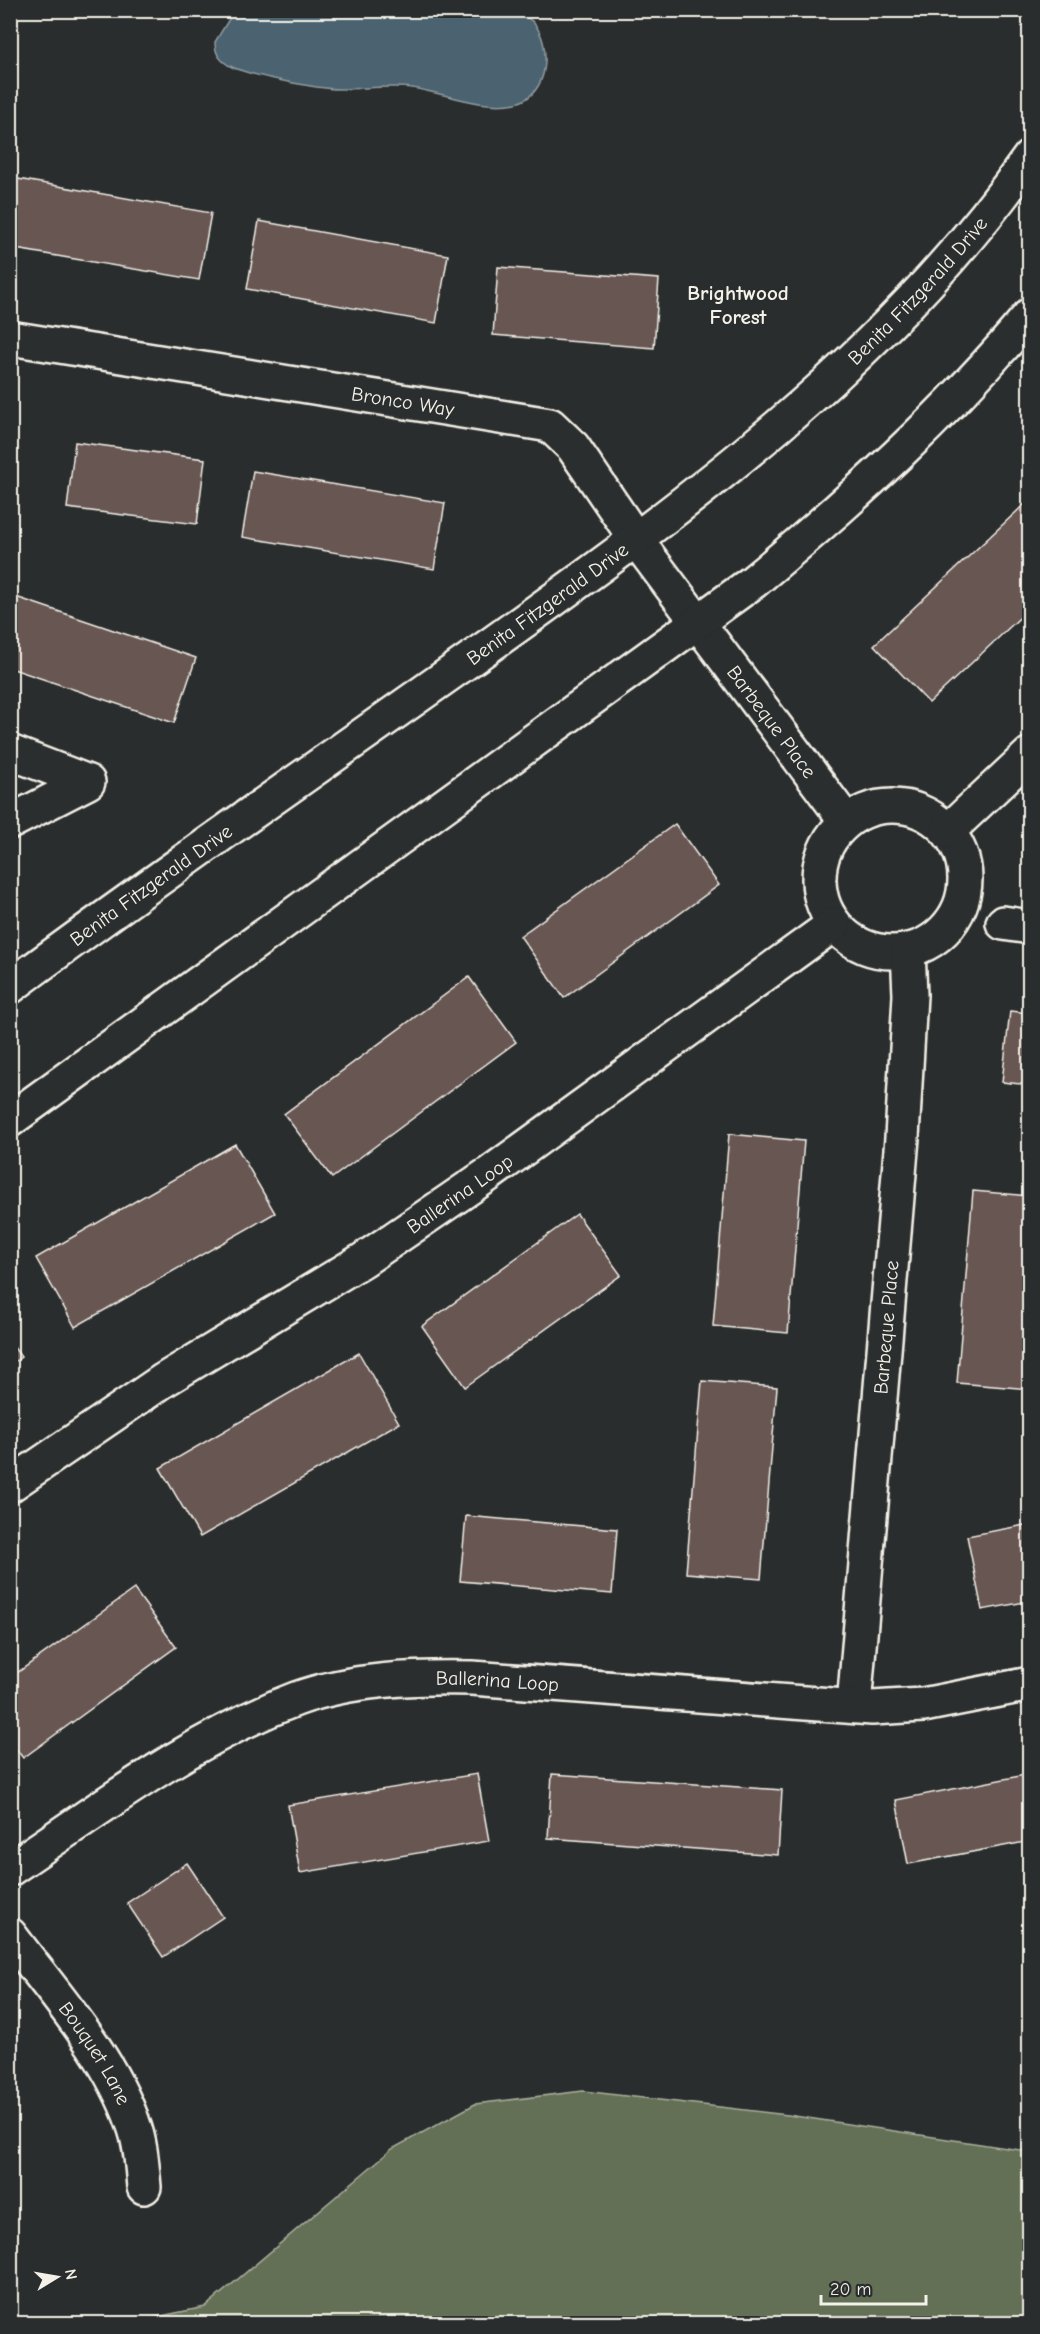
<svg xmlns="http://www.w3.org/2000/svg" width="1040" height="2334" viewBox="0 0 1040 2334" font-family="'Comic Neue',sans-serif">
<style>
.green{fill:#646f56;stroke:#acb09f;stroke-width:1.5}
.water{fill:#4c6370;stroke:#8f9ca0;stroke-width:1.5}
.building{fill:#685653;stroke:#f4f1e8;stroke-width:1.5}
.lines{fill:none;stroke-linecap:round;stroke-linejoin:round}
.minor-casing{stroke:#f4f1e8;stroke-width:38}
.secondary-casing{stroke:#f4f1e8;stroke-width:38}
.minor{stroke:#2a2d2e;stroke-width:33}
.secondary{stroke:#2a2d2e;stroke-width:33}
.labels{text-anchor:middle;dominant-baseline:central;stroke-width:5;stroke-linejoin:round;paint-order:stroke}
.street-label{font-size:20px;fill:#f4f1e8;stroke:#2a2d2e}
.neighbourhood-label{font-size:21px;font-weight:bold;fill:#f4f1e8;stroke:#2a2d2e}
</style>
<rect width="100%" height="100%" fill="#2a2d2e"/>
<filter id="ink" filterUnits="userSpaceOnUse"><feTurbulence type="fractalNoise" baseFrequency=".0167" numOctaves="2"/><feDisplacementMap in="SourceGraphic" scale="12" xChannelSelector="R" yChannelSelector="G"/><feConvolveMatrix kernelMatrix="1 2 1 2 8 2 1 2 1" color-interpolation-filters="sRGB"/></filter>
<g filter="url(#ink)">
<path class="green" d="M583,2091L788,2115L1027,2151L1029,2149V2323H127L205,2307L392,2149L475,2104Z"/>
<path class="water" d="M234,11H504C513,14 526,14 533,22C553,45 549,95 516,103C482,110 445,93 412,88C388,85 363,89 339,89C318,89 245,75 228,65C219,59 215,53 215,42Z"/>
<path class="building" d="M18,179L211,213L199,280L10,248V221Z
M259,221L448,255L436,323L247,289Z
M498,267L659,279L654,348L493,335Z
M75,442L205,459L197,524L67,508Z
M253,471L445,503L434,569L242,537Z
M1030,499V608L929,703L874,645Z
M13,596L196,658L174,723L10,668V605Z
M675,824L719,885L564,998L520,936Z
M469,977L516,1042L332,1178L284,1114Z
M1010,1011L1030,1013V1085L1002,1082Z
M729,1134L804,1141L788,1333L713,1326Z
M235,1144L275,1213L75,1327L36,1258Z
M973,1191L1030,1196V1389L957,1383Z
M577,1214L621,1275L465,1387L422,1326Z
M10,1342L21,1357L10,1365Z
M359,1353L399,1423L200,1537L160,1468Z
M702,1381L777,1387L761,1579L686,1573Z
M466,1516L617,1529L612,1594L460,1581Z
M1030,1524V1601L982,1610L967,1536Z
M134,1589L176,1647L23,1758L10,1741V1678Z
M477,1774L489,1841L300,1873L288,1805Z
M552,1774L782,1790L778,1855L548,1838Z
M1030,1774V1841L908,1864L896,1800Z
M187,1863L223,1917L163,1957L127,1903Z"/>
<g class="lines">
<defs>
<g id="minor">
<path id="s1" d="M10,338L550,425L573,447L637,541L846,821"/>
<path d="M10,752L88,782L10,822"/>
<circle cx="892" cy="879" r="73"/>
<path d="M948,831L1030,754"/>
<path d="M1003,923L1030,927"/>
<path id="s2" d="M10,1485L164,1380L363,1260L489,1174L834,924"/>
<path id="s3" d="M854,1706L902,1138L910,995L908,950"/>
<path id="s4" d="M10,1869C101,1808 193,1738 296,1699C351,1679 414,1677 472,1678L872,1708L923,1705L1030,1684"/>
<path id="s5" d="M10,1935C54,1994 109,2054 133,2123C141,2144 142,2166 144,2187"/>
</g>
<g id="secondary">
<path id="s6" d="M10,987C166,871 327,761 486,648C684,507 888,359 1030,157"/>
<path d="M10,1120L753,582C852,500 947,414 1030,315"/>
</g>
</defs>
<use href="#minor" class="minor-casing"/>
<use href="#secondary" class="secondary-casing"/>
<use href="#minor" class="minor"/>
<use href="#secondary" class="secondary"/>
</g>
</g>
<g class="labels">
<g class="street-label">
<text stroke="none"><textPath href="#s6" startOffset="1146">Benita Fitzgerald Drive</textPath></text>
<text stroke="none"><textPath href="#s1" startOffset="398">Bronco Way</textPath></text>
<text stroke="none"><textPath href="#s6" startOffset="660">Benita Fitzgerald Drive</textPath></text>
<text stroke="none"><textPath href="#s1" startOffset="918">Barbeque Place</textPath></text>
<text stroke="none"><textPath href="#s6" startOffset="174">Benita Fitzgerald Drive</textPath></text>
<text stroke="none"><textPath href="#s2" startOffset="536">Ballerina Loop</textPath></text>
<text stroke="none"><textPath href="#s3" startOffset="380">Barbeque Place</textPath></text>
<text stroke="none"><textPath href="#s4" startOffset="537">Ballerina Loop</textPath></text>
<text stroke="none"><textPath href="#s5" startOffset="146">Bouquet Lane</textPath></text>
</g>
<g class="neighbourhood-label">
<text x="738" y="293">Brightwood<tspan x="738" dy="24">Forest</tspan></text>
</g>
</g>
<rect width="1040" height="2334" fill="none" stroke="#2a2d2e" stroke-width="36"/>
<rect x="18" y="18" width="1004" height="2298" fill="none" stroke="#f4f1e8" stroke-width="2" filter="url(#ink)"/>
<g transform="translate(57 2277) rotate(79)" stroke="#2a2d2e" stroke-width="4.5" paint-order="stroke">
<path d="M0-4.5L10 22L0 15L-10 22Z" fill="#f4f1e8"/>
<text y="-9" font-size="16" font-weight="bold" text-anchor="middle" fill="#f4f1e8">N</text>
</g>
<path d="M821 2295v9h105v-9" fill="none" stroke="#f4f1e8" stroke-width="3"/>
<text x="830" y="2295" font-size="18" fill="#f4f1e8" stroke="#2a2d2e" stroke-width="4.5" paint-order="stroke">20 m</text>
</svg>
